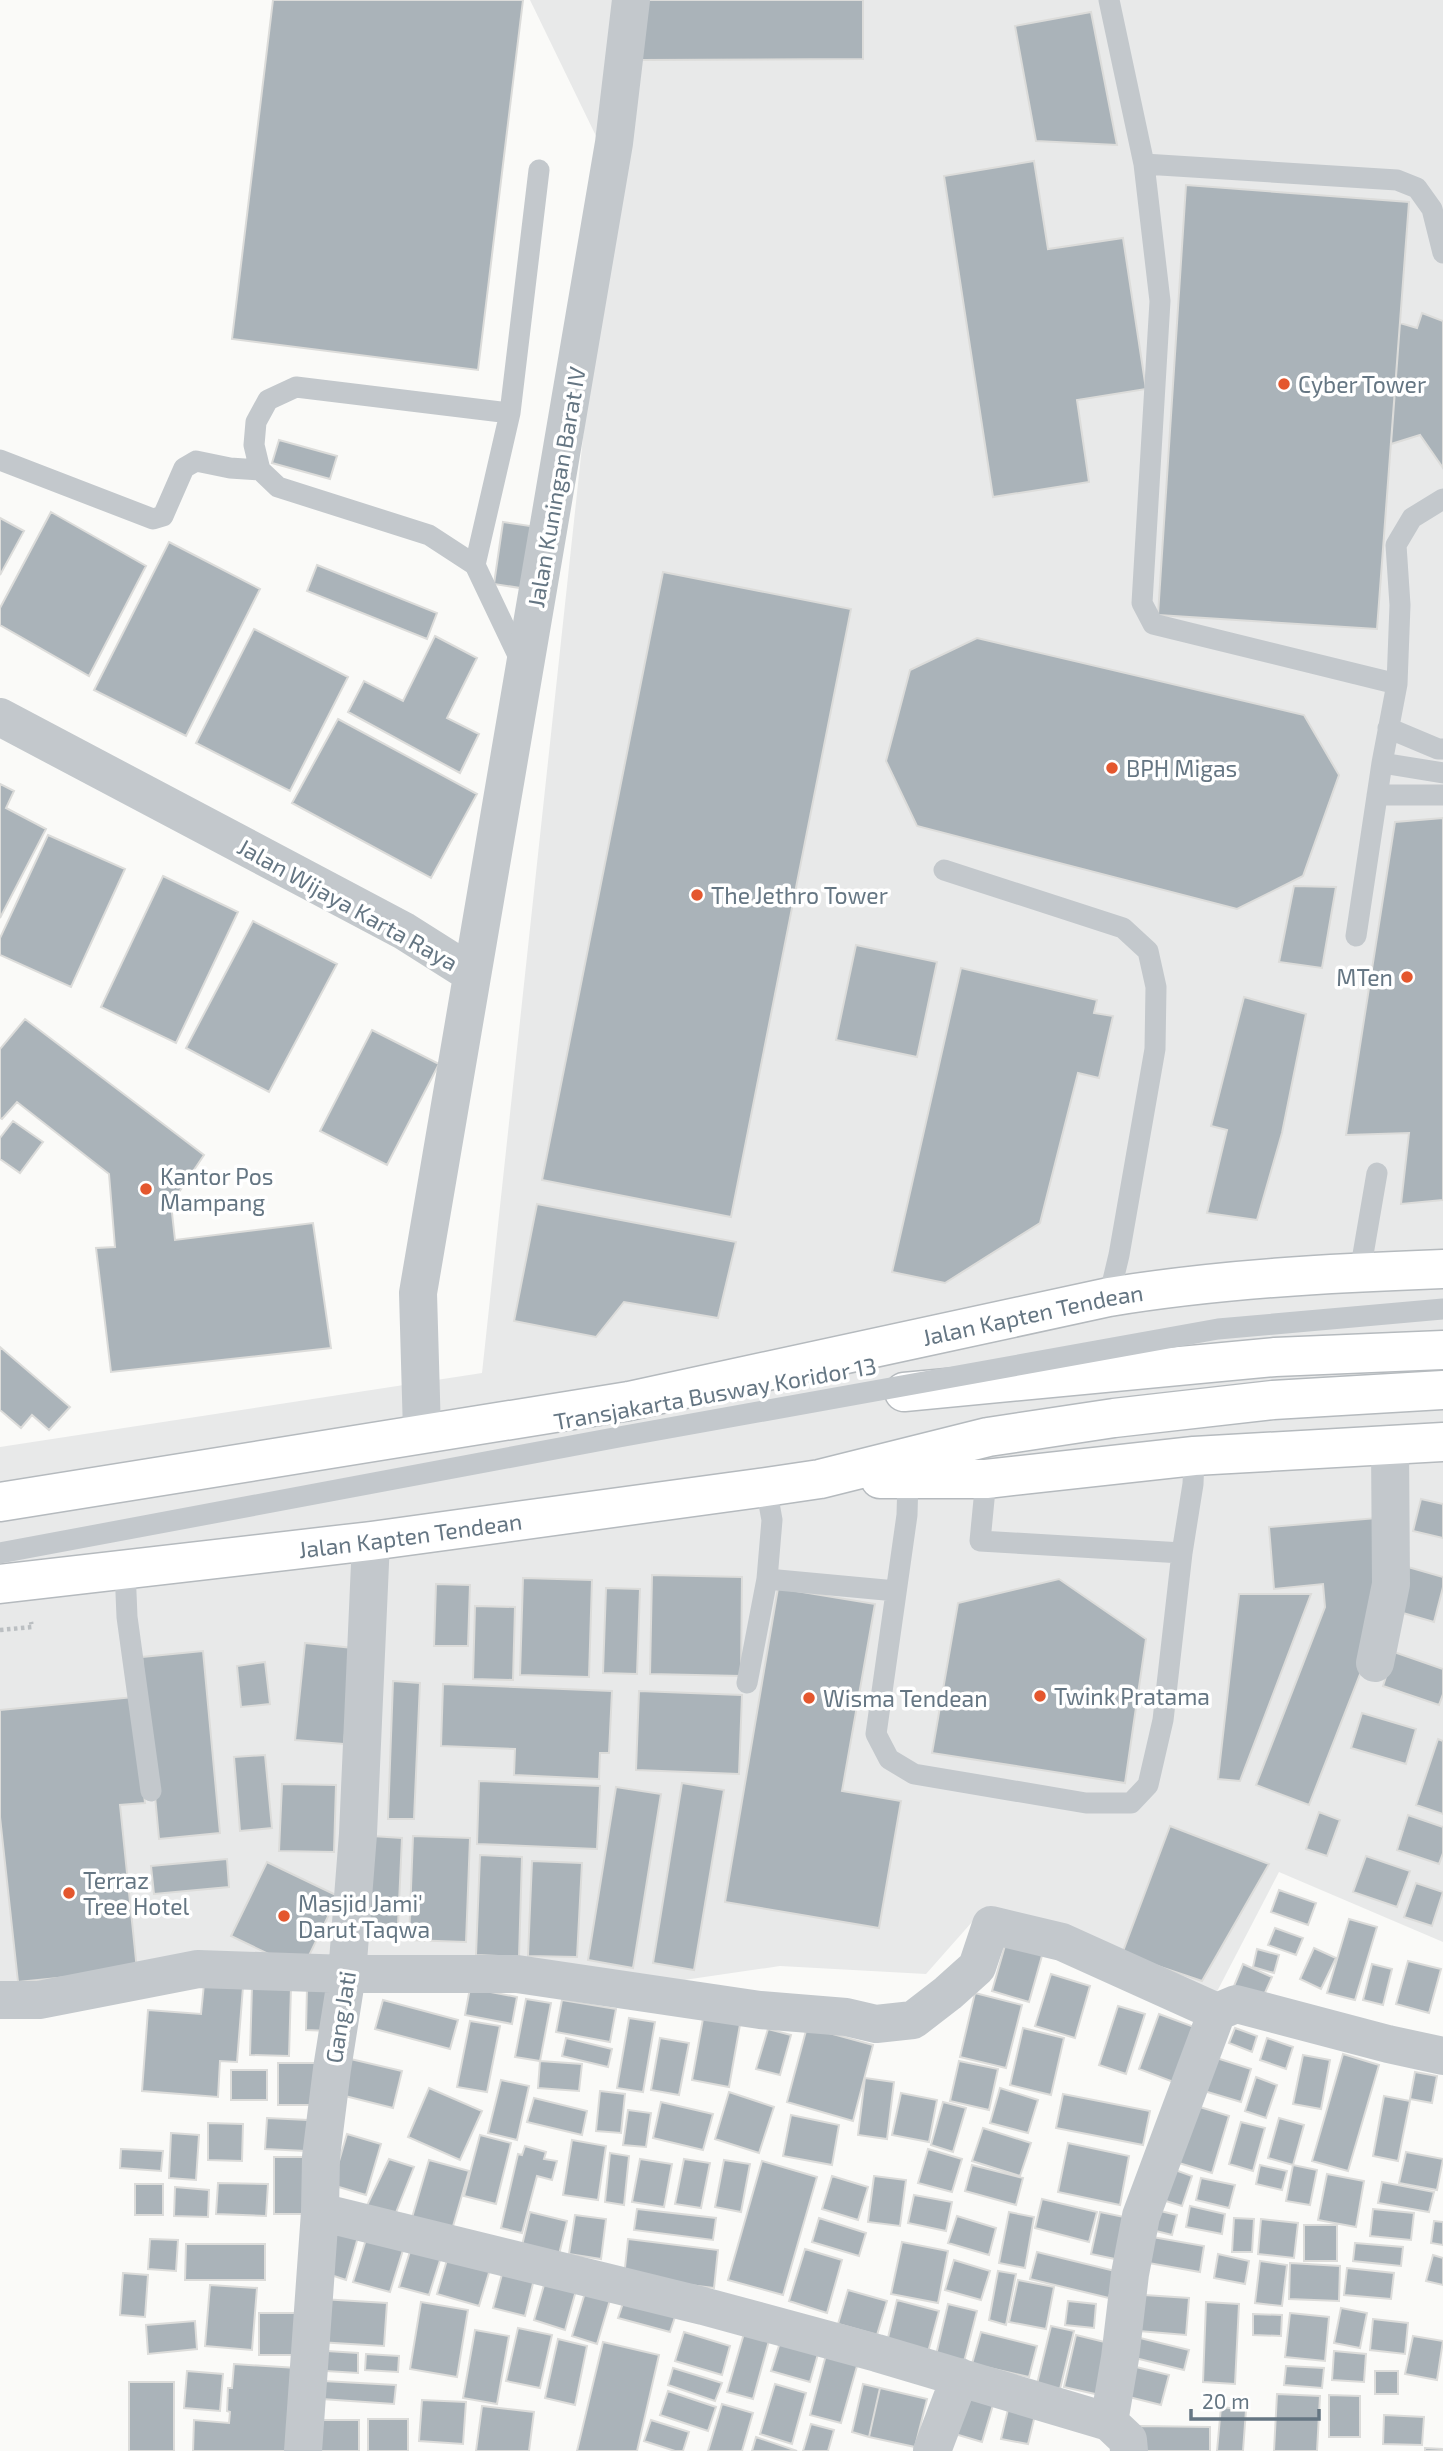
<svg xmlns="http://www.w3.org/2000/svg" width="1443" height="2451" viewBox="0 0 1443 2451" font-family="'Exo 2',sans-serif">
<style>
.built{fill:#e8e9e9}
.building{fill:#aab3b9;stroke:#dcdcda;stroke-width:2}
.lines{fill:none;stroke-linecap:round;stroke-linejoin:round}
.primary-casing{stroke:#b5babe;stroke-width:41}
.path{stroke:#bbbfc2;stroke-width:4.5;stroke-dasharray:3.5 3.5;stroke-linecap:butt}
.lane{stroke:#c3c8cc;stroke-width:21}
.street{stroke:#c3c8cc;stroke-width:38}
.primary{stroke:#fff;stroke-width:38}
.lane-bridge{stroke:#c3c8cc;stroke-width:21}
.poi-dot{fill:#e4572e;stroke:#fff;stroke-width:2.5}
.labels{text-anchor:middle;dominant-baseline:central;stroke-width:7;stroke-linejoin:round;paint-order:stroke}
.poi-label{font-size:23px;fill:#657683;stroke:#fff;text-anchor:start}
.street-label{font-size:23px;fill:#657683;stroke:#fff}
</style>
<rect width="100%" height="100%" fill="#fafaf8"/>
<path class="built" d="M530,0H1443V1942L1279,1872L1209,2007L980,1913L926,1974L780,1966L684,1980L200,1974L0,2014V1447L482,1373L612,169Z"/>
<path class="building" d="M273,0H523L478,370L232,339Z
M641,0H863V59L641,60Z
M1091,12L1117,145L1036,141L1015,26Z
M1034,161L1048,249L1123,238L1146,389L1077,400L1089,482L993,497L944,176Z
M1186,185L1409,202L1377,629L1158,615Z
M1422,313L1443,321V468L1420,435L1391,444L1400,323L1417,328Z
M279,440L337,456L330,479L272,463Z
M51,512L146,566L89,676L0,625V608Z
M0,518L24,531L0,575Z
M503,522L537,527L527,589L494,584Z
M169,542L260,589L186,736L94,690Z
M317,565L437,613L427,639L307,591Z
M663,572L851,609L731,1217L542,1180Z
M254,629L348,677L290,791L196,743Z
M435,636L477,658L447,718L479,734L460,773L348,712L364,681L403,701Z
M977,638L1304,715L1339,775L1303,876L1237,909L917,826L886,761L910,670Z
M338,719L477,794L431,878L292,803Z
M0,784L14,791L6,808L46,829L0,918Z
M1443,818V1200L1401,1204L1409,1133L1346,1135L1395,822Z
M48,835L125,869L71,987L0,955V938Z
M163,876L238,912L176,1043L101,1007Z
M1294,886L1336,887L1322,968L1279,962Z
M253,921L337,964L269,1092L186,1048Z
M856,945L937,962L917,1057L836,1040Z
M961,968L1097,1000L1094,1013L1113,1016L1099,1078L1078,1073L1040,1223L945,1283L892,1272Z
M1244,997L1306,1014L1282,1133L1257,1220L1207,1213L1227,1130L1211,1126Z
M25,1019L204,1155L171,1204L175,1240L313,1223L331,1348L111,1372L96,1248L115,1247L109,1174L17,1102L2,1119L0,1118V1049Z
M372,1030L439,1064L387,1165L320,1131Z
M13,1121L43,1142L20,1173L0,1159V1138Z
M537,1204L736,1242L718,1318L624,1302L596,1337L514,1321Z
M0,1347L70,1407L49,1430L32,1415L21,1428L0,1410Z
M1421,1499L1443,1504V1538L1413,1531Z
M1377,1518L1378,1628L1309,1805L1256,1785L1325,1607L1323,1584L1274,1589L1269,1527Z
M1408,1567L1443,1577V1587L1434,1622L1396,1611Z
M652,1575L742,1577L741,1676L650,1674Z
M523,1578L592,1580L589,1677L520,1675Z
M1059,1579L1146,1639L1125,1783L932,1753L958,1603Z
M436,1584L470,1585L468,1646H434Z
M606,1588L640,1589L637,1674L603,1673Z
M778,1588L875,1604L842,1791L901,1801L879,1928L725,1902Z
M1239,1594H1311L1240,1781L1218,1779Z
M475,1606L515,1607L513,1680L473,1679Z
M305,1643L353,1648L344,1744L295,1740Z
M203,1651L220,1833L159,1839L142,1657Z
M1394,1652L1443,1669V1694L1439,1705L1383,1686Z
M265,1662L270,1704L241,1707L237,1666Z
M393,1681L420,1683L414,1819H388Z
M443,1684L612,1691L609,1753H600L599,1779L514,1775L515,1749L441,1746Z
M639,1691L742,1695L739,1774L636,1770Z
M134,1697L145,1803L120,1805L137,1970L18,1982L0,1817V1710Z
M1362,1713L1416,1729L1406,1764L1351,1748Z
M1438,1739L1443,1741V1814L1416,1805Z
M265,1755L272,1828L240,1831L234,1757Z
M479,1781L600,1786L597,1849L477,1844Z
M682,1783L724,1790L694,1970L653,1963Z
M282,1784L336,1785L334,1852L279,1851Z
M616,1787L661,1794L633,1968L588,1960Z
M1319,1812L1340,1820L1327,1856L1306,1849Z
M1408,1815L1443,1827V1853L1439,1864L1397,1850Z
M1170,1826L1269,1864L1202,1981L1122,1954Z
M372,1836L402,1838L398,1925L369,1924Z
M413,1836L470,1838L466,1942L409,1940Z
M480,1855L522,1857L519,1957L476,1955Z
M1366,1856L1410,1871L1397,1907L1353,1892Z
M227,1859L229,1887L154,1894L151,1866Z
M532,1861L582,1863L577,1957L528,1956Z
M267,1862L338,1896L302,1970L231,1936Z
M1416,1883L1443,1892L1432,1926L1404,1917Z
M1279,1890L1316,1903L1308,1925L1271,1912Z
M1349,1919L1377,1927L1355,2000L1327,1993Z
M1275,1928L1303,1938L1296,1955L1268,1945Z
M1008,1935L1045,1945L1029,2002L992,1991Z
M1314,1948L1336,1958L1321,1989L1300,1979Z
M1257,1949L1279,1955L1274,1973L1253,1967Z
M1408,1961L1441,1969L1429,2013L1396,2004Z
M1243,1964L1272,1977L1260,2004L1232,1991Z
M1372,1964L1392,1969L1383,2005L1363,2000Z
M1051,1974L1090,1986L1075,2038L1035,2026Z
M204,1984L243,1987L237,2062L220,2061L218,2097L142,2091L148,2010L201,2014Z
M252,1986L291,1987L289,2056L250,2055Z
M307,1988H331L330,2031L306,2030Z
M470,1988L517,1997L512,2024L465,2015Z
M975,1993L1022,2005L1006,2068L960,2057Z
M526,1999L551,2003L540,2061L515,2057Z
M383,2000L458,2020L450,2049L375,2029Z
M562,2000L616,2009L610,2042L556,2032Z
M1118,2006L1145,2014L1126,2074L1099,2065Z
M704,2013L741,2019L729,2087L692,2080Z
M1159,2014L1197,2028L1176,2083L1139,2069Z
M629,2018L655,2022L643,2092L617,2088Z
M470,2021L500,2026L487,2092L457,2087Z
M807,2027L873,2045L853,2121L787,2102Z
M1023,2028L1064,2038L1051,2095L1010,2085Z
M1235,2028L1257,2036L1252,2052L1229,2043Z
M768,2029L791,2035L780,2075L756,2069Z
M566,2038L612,2049L608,2067L562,2056Z
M660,2038L689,2043L679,2095L651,2090Z
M1267,2038L1293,2047L1286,2069L1260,2060Z
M1204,2054L1251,2069L1241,2102L1194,2088Z
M1343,2054L1379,2065L1348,2171L1312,2161Z
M1303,2055L1330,2060L1321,2109L1293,2104Z
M342,2057L402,2071L393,2108L333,2093Z
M540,2061L582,2064L579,2091L538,2088Z
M959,2061L998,2069L989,2110L950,2101Z
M278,2063H319V2105H278Z
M231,2070H267V2100H231Z
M1415,2072L1437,2076L1432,2103L1410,2099Z
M1256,2077L1277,2085L1266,2118L1245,2111Z
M865,2078L894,2082L887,2139L858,2135Z
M501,2080L529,2086L517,2140L488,2133Z
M429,2088L482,2111L460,2160L408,2137Z
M1000,2088L1038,2100L1028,2133L990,2123Z
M600,2091L625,2094L621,2133L596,2131Z
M729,2092L774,2107L759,2153L715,2139Z
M901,2093L937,2100L929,2142L892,2135Z
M1063,2094L1150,2111L1143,2145L1056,2128Z
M1384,2096L1410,2101L1398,2161L1373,2156Z
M534,2098L587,2111L582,2135L527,2122Z
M661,2102L713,2114L703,2150L653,2138Z
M943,2102L966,2108L953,2152L931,2145Z
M1187,2103L1229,2116L1212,2173L1169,2160Z
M628,2110L651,2113L646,2147L623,2145Z
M791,2115L839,2125L832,2165L783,2156Z
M267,2118L308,2120L306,2151L265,2149Z
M1279,2118L1304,2125L1293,2165L1268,2158Z
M1241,2122L1265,2128L1253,2171L1229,2164Z
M208,2123L243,2124L242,2161L208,2160Z
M983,2128L1031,2143L1020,2176L972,2161Z
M171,2133L199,2135L196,2180L169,2178Z
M347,2134L381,2144L366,2195L332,2185Z
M480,2135L511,2143L496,2204L464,2196Z
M572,2140L606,2146L598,2200L563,2195Z
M1068,2143L1129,2156L1120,2205L1058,2192Z
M525,2146L546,2152L544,2159L557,2161L552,2180L537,2176L522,2233L501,2228L518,2154L522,2155Z
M121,2149L163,2151L161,2171L120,2168Z
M928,2149L962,2159L952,2192L918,2183Z
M1406,2152L1443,2159L1437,2190L1399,2183Z
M610,2153L629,2156L624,2205L605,2202Z
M274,2157H307V2214H274Z
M389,2159L414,2167L391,2225L363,2214Z
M640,2159L672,2164L664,2207L632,2202Z
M684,2159L710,2163L701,2208L675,2204Z
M429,2160L469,2171L451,2233L411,2221Z
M724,2160L750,2164L741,2212L715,2207Z
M762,2161L817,2177L783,2295L728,2280Z
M972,2165L1023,2178L1016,2205L965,2191Z
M1260,2165L1287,2171L1282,2190L1256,2184Z
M1293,2165L1317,2170L1310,2205L1286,2201Z
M1164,2166L1192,2176L1182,2206L1153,2197Z
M1327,2174L1364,2181L1356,2227L1318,2220Z
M832,2176L868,2187L858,2220L822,2209Z
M874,2176L906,2180L900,2226L868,2222Z
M1201,2178L1235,2185L1229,2208L1196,2200Z
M1382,2182L1434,2192L1429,2212L1378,2203Z
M218,2183L268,2184L266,2216L216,2214Z
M135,2184H163V2215H135Z
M175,2187L209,2190L208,2217L174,2216Z
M914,2195L952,2202L946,2231L908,2223Z
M1042,2199L1097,2212L1089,2242L1035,2228Z
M1190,2206L1225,2214L1222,2234L1186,2227Z
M1148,2208L1177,2215L1172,2235L1144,2228Z
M637,2209L716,2218L713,2240L634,2230Z
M1373,2209L1414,2213L1411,2240L1370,2236Z
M530,2212L567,2221L557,2263L520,2254Z
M1009,2212L1034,2217L1025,2268L999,2263Z
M1100,2212L1124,2217L1115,2259L1091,2254Z
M575,2215L606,2219L601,2259L569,2254Z
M957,2216L996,2228L989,2255L948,2243Z
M819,2218L866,2233L859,2256L812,2242Z
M1234,2218L1254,2219L1252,2252H1232Z
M1261,2219L1298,2223L1294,2258L1258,2254Z
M1434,2221L1443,2222V2245L1431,2243Z
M1304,2225H1337V2261H1304Z
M334,2230L358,2237L346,2280L322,2272Z
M1141,2235L1204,2246L1200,2272L1137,2261Z
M367,2236L404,2247L390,2292L353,2282Z
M150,2239L178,2240L176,2271L148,2269Z
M628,2239L718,2250L714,2288L624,2277Z
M902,2242L948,2251L938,2303L891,2294Z
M1355,2243L1403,2247L1401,2266L1353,2261Z
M186,2244H265V2280H185Z
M412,2245L442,2254L429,2295L399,2287Z
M805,2249L842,2260L827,2313L789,2301Z
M1037,2252L1115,2271L1109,2298L1030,2279Z
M449,2253L491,2266L479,2306L437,2294Z
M1218,2254L1249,2261L1245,2284L1214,2278Z
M1433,2255L1443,2258V2285L1426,2281Z
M506,2259L537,2267L525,2316L493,2308Z
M954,2260L990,2271L981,2300L945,2290Z
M1260,2261L1287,2265L1282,2306L1255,2303Z
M1290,2263L1340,2266L1339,2301L1289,2299Z
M1347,2268L1394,2273L1391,2299L1344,2295Z
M998,2271L1016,2274L1006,2325L989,2320Z
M123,2273L148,2275L145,2317L120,2315Z
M546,2278L577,2287L565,2330L534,2320Z
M1018,2280L1054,2287L1046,2329L1009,2322Z
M210,2285L257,2288L252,2350L205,2346Z
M587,2286L612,2293L597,2344L572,2336Z
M848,2290L887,2301L877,2335L838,2324Z
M1129,2294L1189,2298L1186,2335L1127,2330Z
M625,2297L677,2311L670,2332L618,2318Z
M321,2299L387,2303L384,2346L318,2342Z
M897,2300L939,2311L927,2356L886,2346Z
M1068,2301L1096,2304L1094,2328L1065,2325Z
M421,2302L468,2310L457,2377L410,2369Z
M1206,2302L1239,2304L1235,2384L1203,2382Z
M948,2304L977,2311L964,2362L936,2355Z
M1341,2308L1367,2313L1360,2348L1334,2343Z
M259,2313H298V2355H259Z
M1290,2313L1329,2317L1325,2361L1285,2357Z
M1253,2314L1282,2315L1281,2336L1253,2335Z
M1373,2319L1408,2323L1405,2354L1370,2350Z
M195,2321L197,2349L148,2354L146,2325Z
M1051,2326L1074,2331L1060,2389L1037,2384Z
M518,2328L552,2335L540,2388L506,2381Z
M475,2330L509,2336L497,2404L463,2398Z
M745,2330L770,2337L753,2399L727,2392Z
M684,2332L730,2346L722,2375L675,2361Z
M981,2332L1037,2346L1029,2377L972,2364Z
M1076,2335L1117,2345L1104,2396L1064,2387Z
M782,2336L820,2347L810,2382L771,2371Z
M1413,2336L1443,2341L1437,2380L1405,2374Z
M1136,2337L1189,2350L1184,2370L1131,2357Z
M558,2339L587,2346L575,2405L545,2398Z
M603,2342L659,2355L637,2451H577Z
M311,2350L358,2353V2373L310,2370Z
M827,2351L859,2359L841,2423L810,2415Z
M1334,2351L1366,2354L1364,2382L1332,2380Z
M366,2354L399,2356L398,2372L365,2370Z
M234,2364L297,2368L291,2451H193L194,2420L229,2423L230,2412L227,2411L228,2388H232Z
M1132,2366L1169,2375L1161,2405L1125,2396Z
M1286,2366L1324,2368L1322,2388L1284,2385Z
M673,2368L722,2383L715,2401L668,2385Z
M187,2371L223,2374L220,2411L184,2408Z
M1375,2371H1398V2394H1375Z
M323,2381L396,2385L394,2404L322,2399Z
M129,2382H174V2451H129Z
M775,2384L806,2393L792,2444L760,2434Z
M863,2384L880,2388L869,2437L852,2432Z
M880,2388L927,2399L915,2447L869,2437Z
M668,2391L716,2407L708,2431L660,2415Z
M1277,2394L1320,2396L1317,2451H1274Z
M1329,2395L1360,2396V2437H1329Z
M965,2397L993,2405L982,2442L955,2434Z
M422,2400L466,2402L463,2444L419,2441Z
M1010,2401L1037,2407L1028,2444L1001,2439Z
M722,2404L753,2413L742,2451H708Z
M482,2406L534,2412L529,2451H476Z
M1221,2407L1246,2410L1243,2451H1217Z
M1384,2415L1424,2417L1422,2445L1383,2444Z
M368,2419H408V2451H368Z
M321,2420H359V2451H321Z
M651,2420L689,2432L683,2451H675L644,2441Z
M811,2424L834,2430L828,2451H803Z
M1141,2426L1210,2427V2451H1140Z
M756,2437L797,2451H752Z
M1425,2448L1443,2449V2451H1425Z"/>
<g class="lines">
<defs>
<g id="primary">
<path d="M904,1392L1275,1357L1443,1350"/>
<path d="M880,1479H986L1194,1456L1443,1442"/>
<path id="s1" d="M0,1502L629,1401L1109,1297C1219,1279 1332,1273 1443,1269"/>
<path id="s2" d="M0,1584L371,1541L766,1487L820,1479L988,1437L1114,1418L1273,1400L1443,1390"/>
</g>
</defs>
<use href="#primary" class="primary-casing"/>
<path class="path" d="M0,1630L32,1627L31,1622"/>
<path class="lane" d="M1109,0L1144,164
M510,413L296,387L268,400L256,422L254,445L260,470L278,487L429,535L475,565L523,666
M0,460L153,519L163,516L184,468L196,461L230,468L260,470
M475,565L510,413L539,170
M1397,684L1153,624L1142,603L1160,301L1144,164L1397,180L1417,188L1432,209L1443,253
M1388,728L1438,749H1443
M1382,763L1443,773
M1377,795H1443
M944,870L1123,928L1148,951L1156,987L1155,1049L1119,1255L1109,1297
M1356,936L1382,763L1397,684L1400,605L1396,545L1412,518L1443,499
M1360,1272L1377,1173
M908,1479L907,1515L876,1734L889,1759L914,1774L1086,1803H1131L1148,1785L1163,1720L1182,1553L1193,1484L1194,1456
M986,1479L980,1541L1182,1553
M125,1569L127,1617L151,1791
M767,1579L896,1591
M747,1683L767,1579L772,1520L766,1487"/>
<path class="street" d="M0,717L404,931L472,974
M422,1432L418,1293L614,143L631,0
M1375,1663L1391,1584L1390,1445
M0,2000H39L198,1969L347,1974H517L760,2010L846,2017L876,2024L913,2020L948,1993L977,1967L991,1925L1062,1942L1217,2012L1236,2004L1388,2044L1443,2056
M320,2212L703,2306L877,2353L1109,2422L1128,2440L1129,2451
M1109,2422L1120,2358L1130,2274L1141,2216L1217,2012
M303,2451L320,2212L321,2157L332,2069L347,1974L358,1834L371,1541
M932,2451L960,2377"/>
<use href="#primary" class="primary"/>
<path class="lane-bridge" d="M0,1553L619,1437L1218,1329L1443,1309"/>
</g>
<g class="poi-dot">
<circle cx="1284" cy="384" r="7"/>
<circle cx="1112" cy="768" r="7"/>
<circle cx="697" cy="895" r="7"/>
<circle cx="1407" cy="977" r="7"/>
<circle cx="146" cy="1189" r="7"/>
<circle cx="1040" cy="1696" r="7"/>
<circle cx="809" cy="1698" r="7"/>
<circle cx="69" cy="1893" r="7"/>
<circle cx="284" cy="1916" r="7"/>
</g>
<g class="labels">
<g class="poi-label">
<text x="1298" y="384">Cyber Tower</text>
<text x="1126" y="768">BPH Migas</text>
<text x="711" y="895">The Jethro Tower</text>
<text x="1393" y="977" text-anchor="end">MTen</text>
<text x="160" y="1176">Kantor Pos<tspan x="160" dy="26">Mampang</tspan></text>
<text x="1054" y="1696">Twink Pratama</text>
<text x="823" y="1698">Wisma Tendean</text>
<text x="83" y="1880">Terraz<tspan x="83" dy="26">Tree Hotel</tspan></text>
<text x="298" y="1903">Masjid Jami'<tspan x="298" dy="26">Darut Taqwa</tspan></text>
</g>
<g class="street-label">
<text transform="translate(556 487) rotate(-80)">Jalan Kuningan Barat IV</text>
<text transform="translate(348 904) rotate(29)">Jalan Wijaya Karta Raya</text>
<text stroke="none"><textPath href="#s1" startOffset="1050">Jalan Kapten Tendean</textPath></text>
<text transform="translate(715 1393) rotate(-10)">Transjakarta Busway Koridor 13</text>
<text stroke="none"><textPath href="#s2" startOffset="413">Jalan Kapten Tendean</textPath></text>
<text transform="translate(340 2017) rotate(-81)">Gang Jati</text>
</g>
</g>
<path d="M1191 2409v10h128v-10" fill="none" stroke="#657683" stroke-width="3.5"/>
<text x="1202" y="2409" font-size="21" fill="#657683" stroke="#ffffff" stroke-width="5" paint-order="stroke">20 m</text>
</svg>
